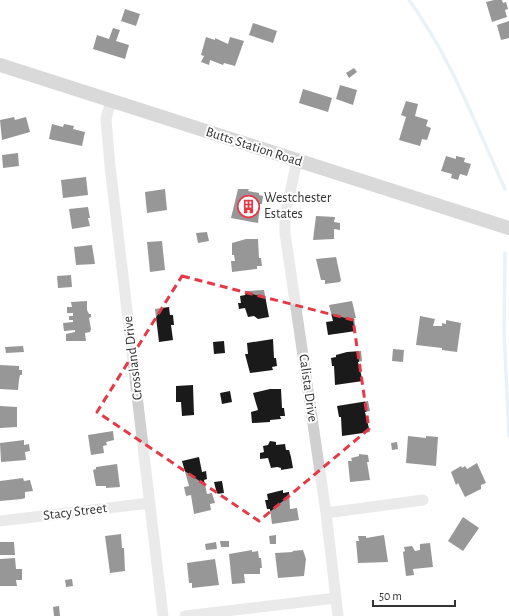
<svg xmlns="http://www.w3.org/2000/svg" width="509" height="616" viewBox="0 0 509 616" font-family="'Alegreya Sans',sans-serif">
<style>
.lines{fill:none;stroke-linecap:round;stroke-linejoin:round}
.stream{stroke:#cfe2ee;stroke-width:3.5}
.building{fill:#1a1a1a}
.minor{stroke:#d0d0d0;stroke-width:11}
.major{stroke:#ababab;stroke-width:14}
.marked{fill:none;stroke:#e63946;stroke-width:3;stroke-dasharray:8 5;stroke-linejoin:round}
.labels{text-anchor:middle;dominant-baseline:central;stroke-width:4;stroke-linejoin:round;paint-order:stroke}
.street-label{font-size:14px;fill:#333;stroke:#fff}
.poi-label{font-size:14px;fill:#333;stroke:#fff;text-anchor:start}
</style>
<rect width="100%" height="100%" fill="#fff"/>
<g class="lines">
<path class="stream" d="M409,0C451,58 476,125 505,189
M505,253L504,331L509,436"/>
</g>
<path class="building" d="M494,0H502L503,3L506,2L508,9L505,10L507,17L492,22L486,2Z
M125,9L140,14L136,26L121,21Z
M509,21V38L501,40L497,25Z
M253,23L277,31L273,43L249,35Z
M113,28L120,30L116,41L129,45L125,59L93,49L97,35L109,39Z
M206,37L215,40V38L228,44L230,37L244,41L235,66L224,63L223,65L210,60L209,65L201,62L204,56L201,55Z
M354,68L357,72L349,78L346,73Z
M340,85L357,90L353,105L336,99Z
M303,89L332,98L328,112L299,103Z
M406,101L418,104L415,116L428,120L426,126L431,128L427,140L422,139L420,146L399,140L406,117L401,115Z
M14,117L15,120L26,117L30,132L2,140L0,120Z
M52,124L63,127L64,124L74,126L73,129L85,132L82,146L49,139Z
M18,153L19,166L3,168L2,155Z
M446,156L456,159V156L465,158L464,162L471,164L467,176L460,174L458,180L451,178L452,174L441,171Z
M86,177L88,195L63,198L61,180Z
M165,189L167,210L147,213L145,192Z
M238,189H249L248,191L259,193V195L263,196L262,204H260L258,223L231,218Z
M88,207L90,218H88L90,226L72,229L69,209Z
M316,216L335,217L334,222L340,223V230L334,229V239L313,240Z
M207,232L209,241L198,243L196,233Z
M246,239H258L259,258H261L262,266H257V269L232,272L231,261H235L234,255H232V243Z
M162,241L165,270L150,272L147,242Z
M92,245L95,264L76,265L74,247Z
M336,257L341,280L340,282L325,284V280H321L316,259Z
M71,275L72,287L58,288L57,276Z
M264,290L269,317L258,319L254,316L248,317L245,308L239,309L238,303H241L240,296L245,295L247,291Z
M87,301V310L89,314H91V317L89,318L91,329L90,332L85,333L86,341H66V334L75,332V330L64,331L63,323L73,322V320H69V316H73V313H67V307H72L71,302Z
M352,301L356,318H354L356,331L328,335L326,322L333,321L329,305Z
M169,307L170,315H173L174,325H171L173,340L159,342L155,309Z
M420,316L435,319L433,326H442V323L446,324V320L461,323L457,352L442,350V348L416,345Z
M273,339L274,358H276L277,366L272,367L273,370L250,373L245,354H248L247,343Z
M224,341L225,353L214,354L213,342Z
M23,346L24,352L6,353L5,347Z
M393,349L404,350L403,362L392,361Z
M361,351L362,361L358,362L363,381L335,385L334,366H332L331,358L336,357V355L347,352Z
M0,365L19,366V370H22V375H20L19,380L18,390L0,389Z
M193,385L194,415L182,416L181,402H176V386Z
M270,389H281L282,408H284L285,416H280L281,419L270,420V422L252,423L251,412L258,410L253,393Z
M230,391L232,402L222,404L220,393Z
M368,401L370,411L365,412L370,432L342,436L341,417H339L337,406Z
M0,406L17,407V427L0,428Z
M113,431L114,440L106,442L107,445L103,446L104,453L91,455L88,435Z
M408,436L426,438V436L438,437L436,466L406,463Z
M24,440V445L29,444L30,451L25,452L26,460L1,462L0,443Z
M270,441L276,442V445L285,444L286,450H289L291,457L293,468L281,470V468L277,467L271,468L268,458L260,459V453L264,452L263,446L268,445Z
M397,442L398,449L392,450L391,443Z
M359,454L368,455L369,462H367L370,480L350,482L348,461H352L351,458L359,456Z
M199,457L202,472L206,471L207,479L204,480L207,494L212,493L215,503L210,504L211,510L194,514L191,495L186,496L184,487L189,486L182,461Z
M477,463L486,483L481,485V489L465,497L458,483L456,485L451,472L461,466L462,468L465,466L467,469Z
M117,464L120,487L106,488V486H96L93,470L96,469V467Z
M23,478L24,481L30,480L33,491L25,492V498L22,499L0,501V481Z
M222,481L224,493L217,494L214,482Z
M283,490V493L289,492L290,509L297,508L299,520L272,524L270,509H267L265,500H268L267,494Z
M463,517L479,528L463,551L448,541Z
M121,534L122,548H124L125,571L110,573L105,536Z
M276,535V544H270L269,536Z
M384,535L388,562L358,563L356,541H359L358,536H366V538Z
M220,541H229V547H221Z
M0,542H14L15,555H0Z
M216,542L217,549L206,550L205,544Z
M430,543L433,567L413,569L414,575L406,576L403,552L405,551L404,547L412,546L415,551L420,550V544Z
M252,550V552L258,551L259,558H261L262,568H260V574H244L245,583L232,584L229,554Z
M303,550L306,559L304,576L278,578L275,553L293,552L292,551Z
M15,558L16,569H22V580H16L17,586H0V559Z
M215,559L219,585L192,588V583H189L187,563Z
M72,579L73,586L66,587L65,580Z
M59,606L60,616H54L53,607Z"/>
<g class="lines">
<path class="minor" d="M111,101L106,119L110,166L163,616
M297,161L285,215V233L326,513L338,616
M326,513L423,500
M0,521L150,503
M185,616L336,598"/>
<path class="major" d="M0,65L509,228"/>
</g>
<path d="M0 0H509V616H0ZM182,276L353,320L369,429L259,521L97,412Z" fill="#fff" fill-opacity=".55" fill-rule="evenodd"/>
<path class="marked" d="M182,276L353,320L369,429L259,521L97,412Z"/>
<defs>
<symbol id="building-ring" viewBox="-11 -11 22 22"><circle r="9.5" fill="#fff" stroke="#e63946" stroke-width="1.5"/><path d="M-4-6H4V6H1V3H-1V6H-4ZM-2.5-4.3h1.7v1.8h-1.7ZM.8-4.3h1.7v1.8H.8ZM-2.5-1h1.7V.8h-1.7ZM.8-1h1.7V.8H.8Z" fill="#e63946"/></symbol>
</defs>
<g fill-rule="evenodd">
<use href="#building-ring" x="236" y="194" width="25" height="25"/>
</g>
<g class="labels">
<g class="street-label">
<text transform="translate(254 147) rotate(18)">Butts Station Road</text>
<text transform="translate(133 358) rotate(-97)">Crossland Drive</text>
<text transform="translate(308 388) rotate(82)">Calista Drive</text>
<text transform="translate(75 512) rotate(-7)">Stacy Street</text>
</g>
<g class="poi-label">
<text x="264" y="198">Westchester<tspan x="264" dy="16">Estates</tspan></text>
</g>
</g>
<path d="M373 600v6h82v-6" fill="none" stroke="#333333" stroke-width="2"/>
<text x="379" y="600" font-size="12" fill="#333333" stroke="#ffffff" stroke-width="3" paint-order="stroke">50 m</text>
</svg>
